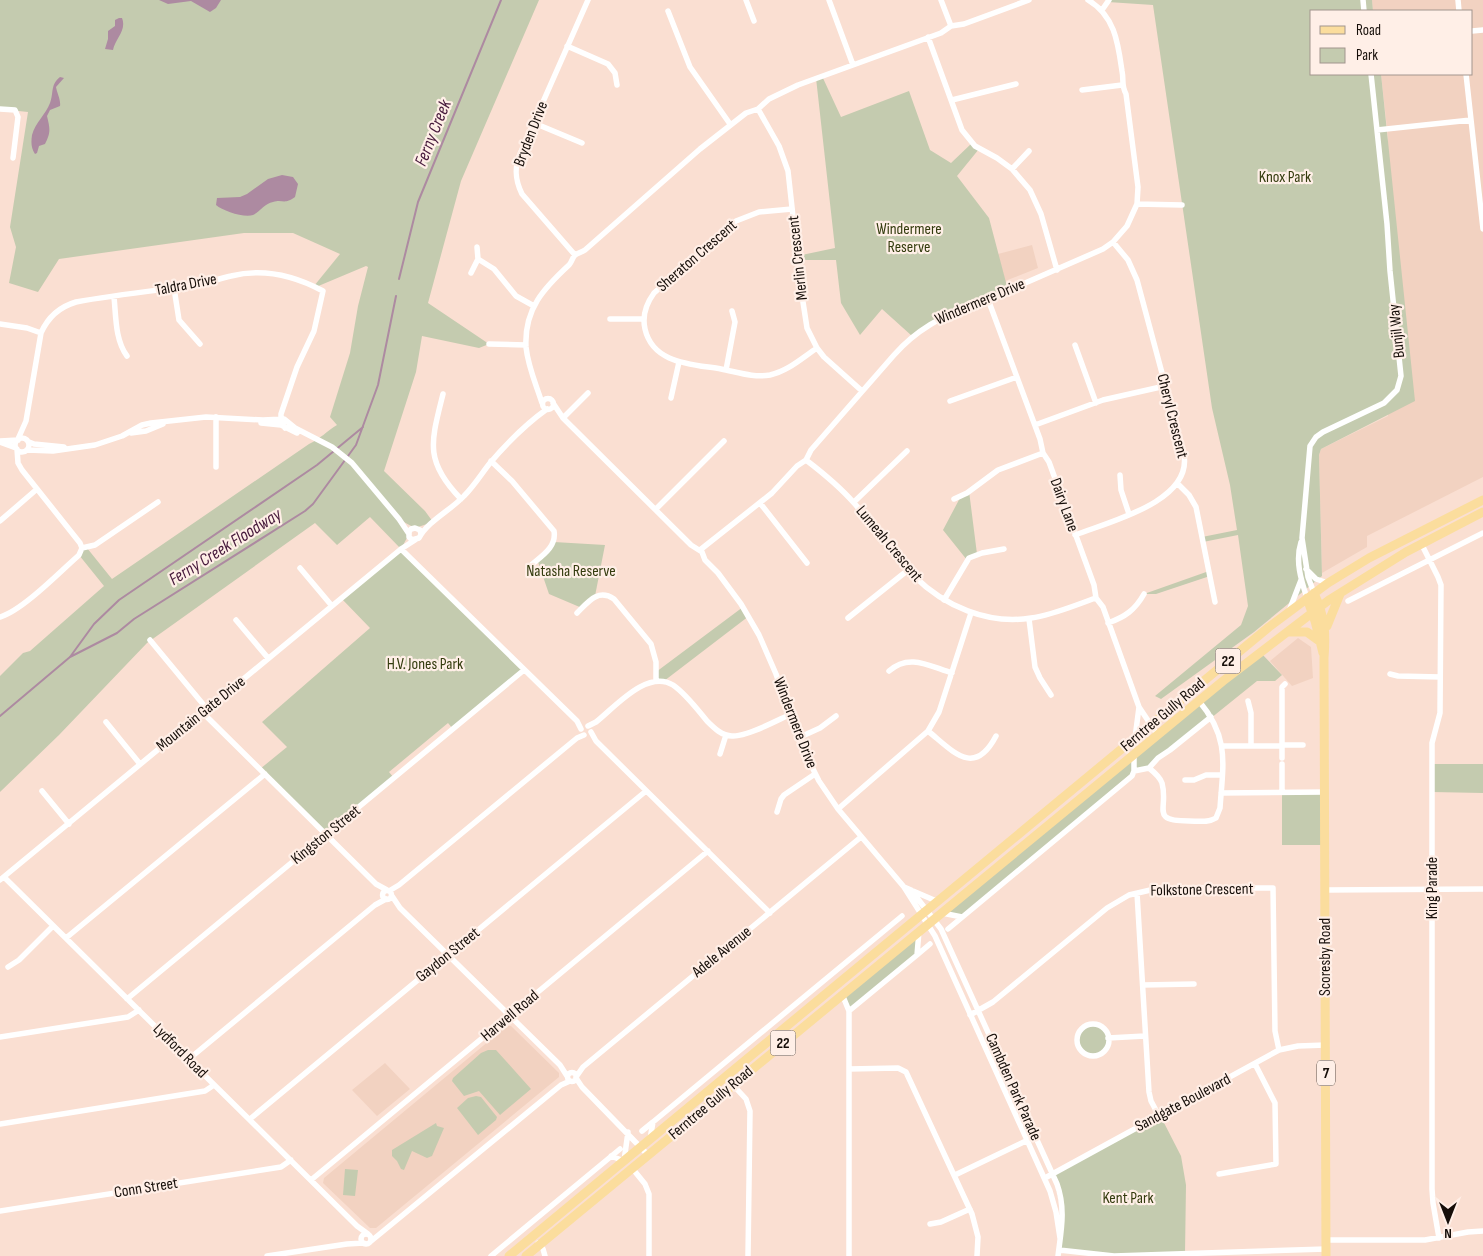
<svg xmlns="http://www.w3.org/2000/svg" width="1483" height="1256" viewBox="0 0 1483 1256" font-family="'Sofia Sans Condensed',sans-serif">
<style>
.built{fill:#f2d2c1}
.green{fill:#c4cbaf}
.water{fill:#ad8aa1}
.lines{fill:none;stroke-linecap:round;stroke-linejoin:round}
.stream{stroke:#ad8aa1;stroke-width:2}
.street{stroke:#fff;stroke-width:5.5}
.primary{stroke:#fbdd9d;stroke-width:9}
.labels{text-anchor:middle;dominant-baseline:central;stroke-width:4.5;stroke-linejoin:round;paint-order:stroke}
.shield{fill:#ffefe7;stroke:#5c524c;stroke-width:1}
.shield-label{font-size:15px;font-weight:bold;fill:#160e09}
.street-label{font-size:16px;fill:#160e09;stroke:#ffefe7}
.park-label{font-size:16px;fill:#333b0d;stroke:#ffefe7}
.water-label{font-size:18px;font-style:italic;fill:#46193b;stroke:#ffefe7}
</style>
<rect width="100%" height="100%" fill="#fadfd2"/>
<path class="built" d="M1372,0H1483V477L1367,536V547L1322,573L1319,455L1321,449L1388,416V137L1381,74H1472V11H1373Z
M1032,245L1038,268L1005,281L998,254Z
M1298,638L1311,647L1313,678L1292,686L1270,661Z
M507,1026H511L559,1073V1077L376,1228H370L323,1183L324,1178Z
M385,1063L410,1089L377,1116L352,1090Z"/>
<path class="green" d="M0,0H539L461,181L428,303L489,344L479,348L422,336L416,372L384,471L425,511L433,522L415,528L400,520L409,534L401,549L370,517L337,545L315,523L147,643L59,735L0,792V676L23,653L30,651L104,586L79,555L82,551L87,548L112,579L309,444C320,439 327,431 337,425L330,417L350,353L358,306L368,267L366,266L316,287L314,286L340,254L293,233H244L59,259L38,292L9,283L16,247L10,227L28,112L0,109Z
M1109,0H1372L1373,11H1312V74H1381L1415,401L1321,449L1319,455L1322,576L1254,632L1161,699L1155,696L1241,625L1248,606L1238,535L1203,542L1202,537L1237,530L1230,485L1212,408L1153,5L1108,2Z
M822,76L841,117L909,91L930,150L951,163L972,143L979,149L957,176L989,218L1008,290L992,298L976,303L912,336L882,309L860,335L841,303L836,260H797V256L835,248L816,78Z
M969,491L977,554L967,560L943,530L961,496Z
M554,542L605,545L595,596L582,608L549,594L537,559Z
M401,552L524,670L453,729L448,723L389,772L394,778L326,834L260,769L287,747L262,722L370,628L341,598Z
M1209,571L1210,576L1156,594H1144Z
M743,607L749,616L664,681H656V672Z
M1261,653L1282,675L1275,681H1257L1149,768L1134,771L962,917L942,913Z
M1432,764H1483V793L1432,792Z
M1282,792H1325V845H1282Z
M919,931L917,955L849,1011L842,994Z
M1077 1040a16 16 0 1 1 32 0a16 16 0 1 1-32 0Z
M488,1050H496L531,1089L500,1115L479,1091L464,1096L452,1081L453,1078L481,1053Z
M476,1096L481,1097L497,1117L496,1120L478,1135L457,1108L468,1098Z
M1160,1115L1181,1156L1186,1185L1185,1253L1130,1256L1059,1250L1063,1220L1053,1174Z
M436,1123L437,1126L444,1128L432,1156L427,1158L412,1151L404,1170L401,1169L397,1161L392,1156V1150Z
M345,1169L358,1170L355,1196L343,1195Z"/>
<path class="water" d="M159,0H221L216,8L210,12L191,1L168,4Z
M119,18H122C127,30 115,39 113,50L105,49L108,39V31L115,26V20Z
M60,77L64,78L56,87C57,93 61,100 60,106L50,110L47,116C50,129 51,132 45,144L39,146L37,153L35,154C31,148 31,142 32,135C35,123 46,114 50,103C54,93 50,85 60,77Z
M282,175L293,177L298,184L295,197C284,205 283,199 273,202C265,203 260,212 253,215C244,218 223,211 216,205L217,198L240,197L247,194L268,179Z"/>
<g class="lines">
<path class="stream" d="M399,279L418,202L501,0
M70,657L117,633L134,619L305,511L313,504L356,445L378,385L396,296
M0,716L70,657L94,624L119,600L317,465L363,427"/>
<path class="street" d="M746,0L754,21
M829,0L853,65
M941,0L951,26
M1363,0L1364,11
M1458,0L1459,11
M1102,10L1109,0
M668,11L690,67L730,124
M1472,31L1483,30
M928,37L962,130L975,146L997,158L1012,169L1030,190L1041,214L1057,270
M567,46L608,64L615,73L617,85
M1466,74L1483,229
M1082,90L1122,85
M952,100L1016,84
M0,109L15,110L18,117L13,158
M758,109L779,146L788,171L801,289L807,328L817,348L824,357L862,391
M534,123L582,143
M1377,130L1471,120
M1012,169L1029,151
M1137,204L1182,205
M792,209L759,212L736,221L654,293C646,304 642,316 645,329C653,364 692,364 721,369C737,372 754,378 770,375C788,371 802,358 817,348
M575,255L522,194C515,180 514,168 520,154L588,0
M478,259L494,269L516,296L534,306
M471,273L478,259L477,247
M174,288L179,320L200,344
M114,297C116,316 115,340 127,356
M989,302L1040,439L1043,453L1049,462L1094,585L1096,598L1103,607L1139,707L1157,734
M610,319H644
M0,324L27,328L41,333
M489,344L526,345
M1075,345L1096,403
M726,370L735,322L732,311
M443,394C431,442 424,461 461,499
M671,398L679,362
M542.5 404a5.5 5.5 0 1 1 11 0a5.5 5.5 0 1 1-11 0Z
M950,401L1017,377
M542,403C536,384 528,367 526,347C524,309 544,288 569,265C572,262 572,258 575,255C578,253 582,252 585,250L700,149L746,113L758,109L769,99L798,85L941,33L951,26L964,24L1029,0
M553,403L563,418L691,545L702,552L705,560L718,573L741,604L759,635L776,674L801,745L819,781L838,809L904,887L935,936L1050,1191L1056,1212L1060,1238
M216,417V467
M563,418L588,393
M261,423L281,425L297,433
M1035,425L1103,400L1165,386
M131,433L146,431L163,424
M15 445a7 7 0 1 1 14 0a7 7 0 1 1-14 0Z
M18,439L26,421L41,333C48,317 59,307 76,302C114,295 152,291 190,286C204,284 217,279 231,276C263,268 295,276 323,291L314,331L297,367L281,414V422L285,428
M0,441L18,440
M0,442L16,448
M29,442L34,444L64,447
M27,450L53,451L95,445L122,436L142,425L151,423L206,417L263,420L284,419L295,428L332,447L352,463L399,519L409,534
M806,460C823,473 840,487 854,503C875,526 891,554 914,576C944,606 988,625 1031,618C1053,615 1075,605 1096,598
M491,461L512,481L554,531C557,548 540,557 529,567
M1120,475L1121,490L1129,514
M1178,484L1189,495L1196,507L1215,602
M954,499L967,493L998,470L1043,453
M854,502L907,451
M760,503L807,563
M656,509L724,441
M0,521L37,489
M421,534L420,530L415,528L411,529L409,532V537L412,540L419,538C428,521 451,510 464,496C474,486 482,473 490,463C507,443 526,424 547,409
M1075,535C1108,522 1192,502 1184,455L1137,280L1128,260L1113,242
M1301,542C1295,561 1301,580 1307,598
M1421,543L1438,577L1441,585L1440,713L1432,743V1189L1433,1203L1439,1238
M82,548L95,545L158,502
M401,549L577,721L581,729
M700,550L772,493L797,466L806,460L811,450L894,355C916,330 942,316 974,304C979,302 985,304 989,302C992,300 995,296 998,295L1103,249L1113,242L1127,226L1137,204L1138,187L1126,94C1121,85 1124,80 1122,71C1118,43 1115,16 1088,0
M300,568L332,606
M1306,569L1316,579L1328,583
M1314,593L1308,577L1302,538L1310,446L1316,437L1323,432L1384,403L1397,390L1401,376L1390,271L1387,224L1371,74
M944,600L969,558L982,553L1004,549
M1348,601L1483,533
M1289,611L1301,580
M577,613C588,602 598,588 614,599L651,644L656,662V681
M0,617C22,611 61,571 79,555L82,548L80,543L22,470L18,463L17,449
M848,618L908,570
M1029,619L1035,667L1040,678L1051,695
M236,620L268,658
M1108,623C1125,617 1135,610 1144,594
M150,640L207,709
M889,671C909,653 929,666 952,673
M1390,674L1398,676L1440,677
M1248,701L1251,713V746
M203,713L376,884L387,890
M106,722L140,764
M588,726L596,722C615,707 647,669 673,685C686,694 697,709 707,721C714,728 722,736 732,736C746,737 776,721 789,715
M928,731C953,751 974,778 996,736
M591,732L596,741L770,913
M798,738L820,728L836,716
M1135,738L1139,707
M1282,745H1303
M1223,746H1282
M720,754L726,735
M1282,758V687L1285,684
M1149,768C1154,772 1160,777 1162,783C1169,809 1149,821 1189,821C1198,821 1208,823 1216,818L1220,808C1223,764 1230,738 1199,701
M1134,771L1149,768L1158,758L1170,750L1211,717
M1185,780H1194L1206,775H1222
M42,791L69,824
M1282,792V764
M1221,793L1325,792
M838,809L928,731L939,712L971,613
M777,812L781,799L784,795L815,774
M4,877L357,1226L368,1234
M0,880L401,549L415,540
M904,887L911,890L941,929L1057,1184C1066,1209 1061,1231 1058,1256
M1325,890L1483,889
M382.5 895a4.5 4.5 0 1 1 9 0a4.5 4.5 0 1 1-9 0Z
M389,891L399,885L577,738L584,735
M913,891L934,900H939
M1137,893L1149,1092L1151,1101L1159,1116
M392,896L400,908L560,1065L567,1076
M942,913L962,917
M948,929L1132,776L1134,771V753
M66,938L265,774
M917,955L930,944
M8,967L19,960L53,926
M1143,985L1194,984
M842,994L849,1011V1256
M127,999L524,670
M849,1011L917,955L919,931
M970,1015L993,1002L1107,908L1129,895L1159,888H1273L1275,1031L1279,1050
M1077 1040a16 16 0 1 1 32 0a16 16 0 1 1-32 0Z
M0,1037L128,1017L139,1010
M1108,1038L1145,1036
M189,1059L375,905L386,899
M849,1069L898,1068L906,1072L972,1214L978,1237L977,1256
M567.5 1077a4.5 4.5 0 1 1 9 0a4.5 4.5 0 1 1-9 0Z
M576,1077L583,1067L861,837
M576,1078L582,1087L648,1155
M733,1085L746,1099L750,1111L748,1256
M250,1119L646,791
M0,1124L205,1091L214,1085
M642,1131L653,1122
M650,1139L653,1122L902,916
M611,1156L624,1161L628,1132
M632,1168L645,1184L649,1194V1256
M1219,1174L1276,1164L1275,1103L1255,1064
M955,1175L1030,1139
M1045,1178L1279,1050L1298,1046L1326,1045
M311,1180L708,851
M0,1211L281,1167L291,1160
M930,1224L941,1222L970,1209
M361 1239a5 5 0 1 1 10 0a5 5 0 1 1-10 0Z
M1326,1240H1425L1468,1232L1483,1231
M370,1242L561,1085L570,1081
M538,1243L543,1249L545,1256
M1059,1250L1114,1256L1326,1249
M267,1256L347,1244L364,1243
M491,1256L620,1149"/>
<path class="primary" d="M1314,593C1325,617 1326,632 1324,658L1326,1256
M1307,598L1315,621L1323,653
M1327,626L1340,594
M1289,632H1307L1318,640
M509,1256L1269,627L1328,583L1369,558L1483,500
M526,1256L1223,681L1329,600L1406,552L1483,512"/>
</g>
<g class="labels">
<g class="shield">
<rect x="1215.5" y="648.5" width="25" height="25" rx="4"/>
<rect x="770.5" y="1030.5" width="25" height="25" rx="4"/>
<rect x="1317" y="1060.5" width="18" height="25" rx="4"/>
</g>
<g class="shield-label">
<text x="1228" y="661">22</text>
<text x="783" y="1043">22</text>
<text x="1326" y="1073">7</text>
</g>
<g class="street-label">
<text transform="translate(531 134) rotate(-69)">Bryden Drive</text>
<text transform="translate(697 256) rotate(-41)">Sheraton Crescent</text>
<text transform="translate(798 258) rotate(-96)">Merlin Crescent</text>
<text transform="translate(186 285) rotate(-11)">Taldra Drive</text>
<text transform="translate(980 302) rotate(-23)">Windermere Drive</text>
<text transform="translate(1397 331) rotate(-96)">Bunjil Way</text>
<text transform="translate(1172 416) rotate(76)">Cheryl Crescent</text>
<text transform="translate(1064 505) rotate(70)">Dairy Lane</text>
<text transform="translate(889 544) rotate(50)">Lumeah Crescent</text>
<text transform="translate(201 714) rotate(-39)">Mountain Gate Drive</text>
<text transform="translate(1163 715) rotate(-40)">Ferntree Gully Road</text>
<text transform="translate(795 723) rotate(69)">Windermere Drive</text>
<text transform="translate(326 835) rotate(-39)">Kingston Street</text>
<text transform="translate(1432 888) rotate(-90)">King Parade</text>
<text transform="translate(1202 890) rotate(-1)">Folkstone Crescent</text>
<text transform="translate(722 952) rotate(-39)">Adele Avenue</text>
<text transform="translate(448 955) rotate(-39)">Gaydon Street</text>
<text transform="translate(1325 957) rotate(-90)">Scoresby Road</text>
<text transform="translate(510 1016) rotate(-40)">Harwell Road</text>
<text transform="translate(180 1051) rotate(45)">Lydford Road</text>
<text transform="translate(1013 1087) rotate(66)">Cambden Park Parade</text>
<text transform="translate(711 1103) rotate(-40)">Ferntree Gully Road</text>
<text transform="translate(1183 1103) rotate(-28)">Sandgate Boulevard</text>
<text transform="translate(146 1188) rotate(-9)">Conn Street</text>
</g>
<g class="park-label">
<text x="1285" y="177">Knox Park</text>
<text x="909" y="229">Windermere<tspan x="909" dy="18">Reserve</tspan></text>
<text x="571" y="571">Natasha Reserve</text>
<text x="425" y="664">H.V. Jones Park</text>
<text x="1128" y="1198">Kent Park</text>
</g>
<g class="water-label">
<text transform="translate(433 133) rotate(-68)">Ferny Creek</text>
<text transform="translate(225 547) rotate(-32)">Ferny Creek Floodway</text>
</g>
</g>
<rect x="1310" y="10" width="162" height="65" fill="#ffefe7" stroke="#a2958e"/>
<rect x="1320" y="26" width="25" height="8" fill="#fbdd9d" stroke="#a2958e"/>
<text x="1356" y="35" font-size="15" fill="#160e09">Road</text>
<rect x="1320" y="48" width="25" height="15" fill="#c4cbaf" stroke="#a2958e"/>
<text x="1356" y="60" font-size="15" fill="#160e09">Park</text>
<g transform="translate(1448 1221) rotate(180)" stroke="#ffefe7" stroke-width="4" paint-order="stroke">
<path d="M0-4L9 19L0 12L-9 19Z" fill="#160e09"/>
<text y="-8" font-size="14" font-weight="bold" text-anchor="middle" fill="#160e09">N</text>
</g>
</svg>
